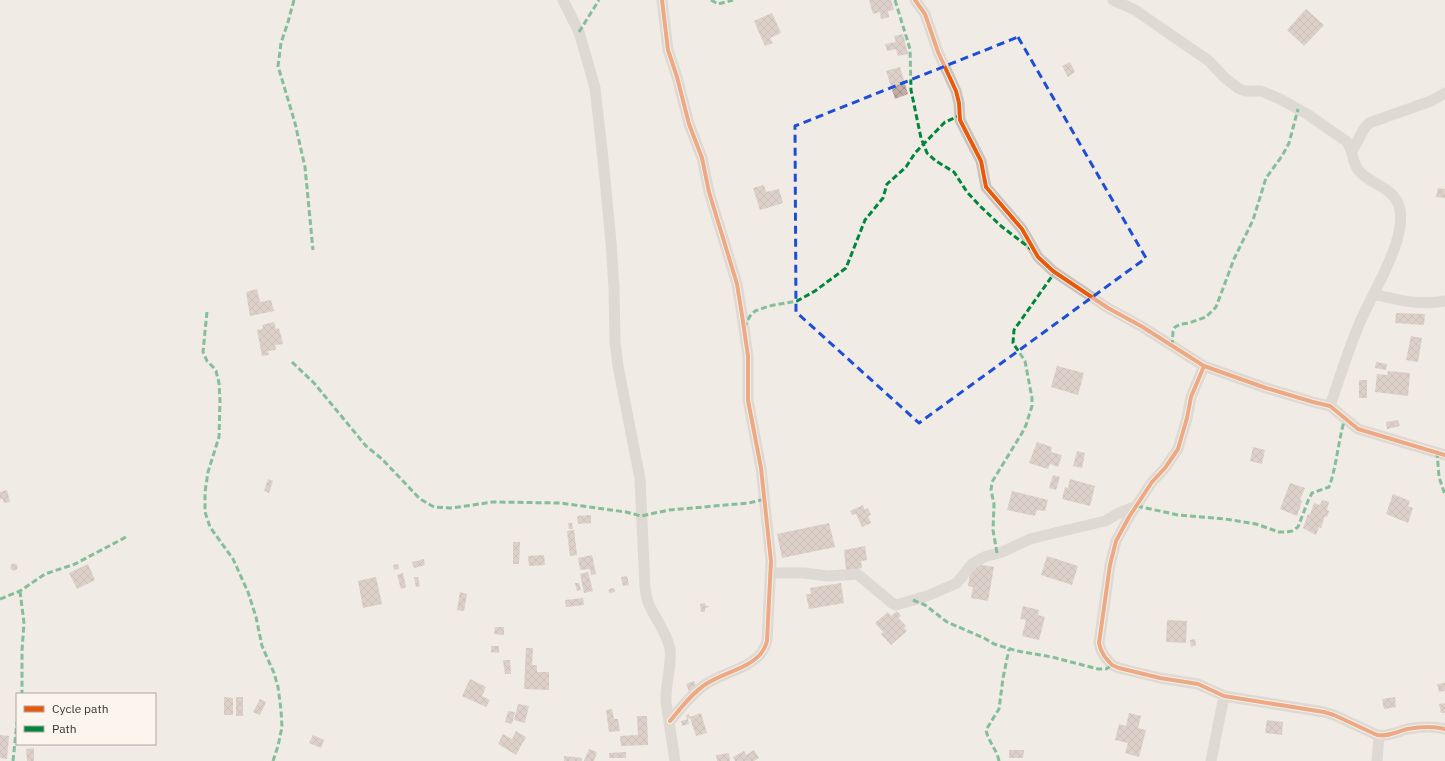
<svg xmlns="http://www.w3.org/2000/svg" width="1445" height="761" viewBox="0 0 1445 761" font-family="'IBM Plex Sans',sans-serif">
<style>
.building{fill:url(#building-cross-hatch)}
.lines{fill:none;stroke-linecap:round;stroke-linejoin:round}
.minor{stroke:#c9c3be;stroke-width:11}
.quiet{stroke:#00873e;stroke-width:3;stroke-dasharray:6 3;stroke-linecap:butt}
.cycleway-casing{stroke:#fbf5ee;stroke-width:6}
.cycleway{stroke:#e8590c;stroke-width:4}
.marked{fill:none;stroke:#1d4ed8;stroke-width:3;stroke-dasharray:8 5;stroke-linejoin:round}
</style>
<defs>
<pattern id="building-cross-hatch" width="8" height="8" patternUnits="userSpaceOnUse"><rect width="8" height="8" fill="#c3afa7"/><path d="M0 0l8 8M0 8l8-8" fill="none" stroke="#a08f88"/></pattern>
</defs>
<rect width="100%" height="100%" fill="#f0ebe5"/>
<path class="building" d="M869,0H891L894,10L888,11L889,17L881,19L880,12L873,14Z
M1306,9L1324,25L1304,46L1287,30Z
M772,13L781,33L770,38L773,43L765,46L754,21Z
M903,34L908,54L898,56L896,49L887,51L885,44L896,42L894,36Z
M1070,62L1075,72L1068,77L1062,66Z
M900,67L908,94L895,99L886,71Z
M764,185L766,192L779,189L783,203L760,210L753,188Z
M1438,188L1445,189V198L1436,197Z
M257,289L260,302L271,300L274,311L250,316L246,292Z
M1396,313L1425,314L1424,325L1395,323Z
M274,322L276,329L279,328L283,344L275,345L276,350L268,351L269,355L262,356L257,330L263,329L262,325Z
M1411,336L1422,338L1418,362L1406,360Z
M1376,362L1387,364L1386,370L1375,368Z
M1057,366L1084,373L1078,395L1051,387Z
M1388,371L1410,373L1408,396L1375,392L1377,374L1387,375Z
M1359,380H1367V398H1359Z
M1398,420L1400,426L1387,429L1386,422Z
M1037,442L1052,447L1051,452L1062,455L1058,467L1050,464L1048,469L1029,463Z
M1253,447L1265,450L1262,464L1250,461Z
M1077,451L1085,453L1082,468L1073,466Z
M1053,475L1060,477L1056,490L1049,488Z
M268,479L273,481L269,493L264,491Z
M1070,479L1095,486L1090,506L1062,499L1065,487L1068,488Z
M1290,483L1305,488L1300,500L1302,501L1297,516L1280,509Z
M7,490L10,502L4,503L3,499H0V492Z
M1012,491L1048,500L1045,511L1037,510L1035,516L1007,510Z
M1393,494L1410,501L1408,506L1413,508L1408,523L1386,514Z
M1322,500L1329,502L1327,510L1329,511L1327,517L1325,516L1321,528L1319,527L1316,535L1303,528L1308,514L1310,515L1314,503L1320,505Z
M863,505L865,510L868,508L871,515L868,516L871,523L862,527L856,514L852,515L850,511Z
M591,515V523L578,524L577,516Z
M568,523H572L573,529H569Z
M829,523L835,547L782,558L777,534Z
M574,530L577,555L570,556L567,531Z
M513,542H520L519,564H513Z
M865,546L867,560L861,561L862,568L846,571L844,550Z
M544,555L545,565L529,566L528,556Z
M592,555L596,574L591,575L590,569L580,570L578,558Z
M1047,556L1078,566L1072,585L1041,575Z
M424,559L425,565L414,568L412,562Z
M10.5 567a3.5 3.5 0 1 1 7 0a3.5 3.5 0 1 1-7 0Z
M88,564L95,580L77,589L69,573Z
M398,564L399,569L394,570L393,565Z
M977,564L994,567L988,601L971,598L973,587L968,586L971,569L975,570Z
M588,572L593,591L584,593L580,574Z
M403,573L406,587L401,589L397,575Z
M627,576L629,585L623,586L621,577Z
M376,577L382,604L363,608L358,581Z
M414,577H418L420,586L416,587Z
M575,583H579L581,590L577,591Z
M841,583L844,603L809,609L806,594H811L810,588Z
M614,588L615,592L609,593V589Z
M460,592L467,594L464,611L457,610Z
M583,598L584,605L566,607L565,600Z
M705,603L706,606H709V607L705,608V612H701L700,604Z
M1023,606L1039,610L1038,615L1045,617L1039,640L1022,636L1026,620L1020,619Z
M897,611L901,616L898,618L906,626L904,628L907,631L891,645L881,634L883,632L875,623L888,612L891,616Z
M1167,620L1187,621L1186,643L1166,642Z
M495,627H504V635L494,634Z
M1195,639L1196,645L1191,647L1190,640Z
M491,646H499V653L491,652Z
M526,648H533L532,665H537V672H549V690L524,689Z
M503,660H510L511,674H505Z
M470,679L486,687L482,696L490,700L486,707L462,696Z
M694,681L697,689L689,691L686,684Z
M1445,683V691L1439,692L1437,684Z
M224,697L233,698V715H224Z
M236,697H243V716H236Z
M1395,697L1396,707L1384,709L1382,699Z
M260,699L266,702L260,715L253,712Z
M1445,703V713H1441L1439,704Z
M518,704L529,706L525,723L514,720Z
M612,709L614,719H618L620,731L609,732L606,710Z
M508,711L515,712L512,724L505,722Z
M701,713L707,733L696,736L690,718L687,719L686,715L689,714L690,717Z
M1129,713L1141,716L1138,728L1146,730L1139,757L1125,753L1128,743L1115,740L1119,724L1126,726Z
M637,716H647L648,745L621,746L620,736L638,735Z
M688,719L689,724L682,726L681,721Z
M1267,720L1283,722L1282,735L1265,733Z
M516,731L526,737L516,755L498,744L503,734L512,739Z
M0,735L9,736L7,759L0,758Z
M313,735L324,740L321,748L309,743Z
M34,748V761H27L26,749Z
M589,749L597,752L594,761H584Z
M754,750L759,758L754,761H735L733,757L744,751L746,755Z
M1009,750H1024L1023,758H1009Z
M626,752V758H609V753Z
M729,753L730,761H717L716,755Z
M564,756L582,758V761H564Z"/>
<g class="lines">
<path class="minor" d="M563,0L579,32L595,88L603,159L611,242L614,288L615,342L618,366L640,479L645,587C646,592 646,597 648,602C654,618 667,632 670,649C672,667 665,684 666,702L675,761
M662,0L668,50L677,77L689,124L702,158L709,192L737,284L742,315L748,356V400L761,468L771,561L767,641C766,645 764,649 762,652C751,668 722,673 706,684C692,693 681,708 670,721
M915,0L925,14L938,52L956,91L959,103L960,120L981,161L986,187L1022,229L1038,257L1053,271L1108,308L1141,326L1204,366L1266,388L1313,402L1330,406L1358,429L1445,455
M1113,0L1135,10L1209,61L1225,78L1238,88L1245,91H1261L1280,99L1307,114L1346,141C1354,149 1351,162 1359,171C1371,185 1393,187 1399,206C1409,236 1373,292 1361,320C1349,347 1340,377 1330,406
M1352,151L1364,129L1369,123L1431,101L1445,93
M1374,294C1397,300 1421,306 1445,301
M1204,366L1191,397L1187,418L1178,449L1165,468L1152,482L1129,517L1116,541L1110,565L1099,643L1101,650L1105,657L1112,665L1119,668L1160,678L1198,684L1224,696L1324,712L1334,715L1377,735C1387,737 1397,732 1407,729C1418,727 1434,726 1445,729
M770,573H804L828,576L857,574L861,577L892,603L896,605L927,596L957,583L972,564L984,557L1002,552L1030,539L1042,536L1105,521L1119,513L1137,506
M1211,761L1224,696
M1377,761L1379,736"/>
<path class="quiet" d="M294,0L288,22L281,43L278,66L295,123L305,167L313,250
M711,0L718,4L733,0
M895,0L910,49L911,90L921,138L927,153L936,161L954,172L967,192L980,206L1001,226L1031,249
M579,32L599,0
M207,312L203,352L207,361L213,367L216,371L219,383L220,401L219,437L208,472L205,492V512L210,527L233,559L248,592L256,617L262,646L274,673L278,687L281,710L282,727L278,746L273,761
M744,328L750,316L755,311L769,306L797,301L815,291L846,268L865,220L883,198L887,184L906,167L915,153L945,122L959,116
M1172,346L1173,332L1175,327L1181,324L1189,323L1206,317L1216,307L1234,259L1253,220L1266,178L1282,156L1289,143L1298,109
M292,362L314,383L366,446L382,459L420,499L434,507L452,508L493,502L560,503L626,512L641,516L669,510L749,503L765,499
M1437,452L1439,477L1445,495
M1137,506L1178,515L1225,519L1256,524L1279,532H1287L1292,531L1298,527L1308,501L1312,493L1329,487C1337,465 1338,441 1345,418
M997,553L993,530L994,504L991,490L992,482L1022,433L1026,425L1032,406V398L1025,361L1013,343L1014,330L1055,272
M20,591L24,623L22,650V694
M0,599L20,591L45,574L75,564L126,537
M913,600L925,605L947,622L984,638L994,644L1017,651L1052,657L1098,669H1106L1112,665
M13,761L17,722
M999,761C997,750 988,741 986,730L999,709L1003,678L1009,649"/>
<defs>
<path id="cycleway" d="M662,0L668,50L677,77L689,124L702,158L709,192L737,284L742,315L748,356V400L761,468L771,561L767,641C766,645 764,649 762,652C751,668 722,673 706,684C692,693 681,708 670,721
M915,0L925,14L938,52L956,91L959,103L960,120L981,161L986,187L1022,229L1038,257L1053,271L1108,308L1141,326L1204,366L1266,388L1313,402L1330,406L1358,429L1445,455
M1204,366L1191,397L1187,418L1178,449L1165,468L1152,482L1129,517L1116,541L1110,565L1099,643L1101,650L1105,657L1112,665L1119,668L1160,678L1198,684L1224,696L1324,712L1334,715L1377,735C1387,737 1397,732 1407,729C1418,727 1434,726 1445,729"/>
</defs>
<use href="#cycleway" class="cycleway-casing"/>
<use href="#cycleway" class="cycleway"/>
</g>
<path d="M0 0H1445V761H0ZM1018,37L1146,258L919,423L796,312L795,126Z" fill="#f0ebe5" fill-opacity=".55" fill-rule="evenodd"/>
<path class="marked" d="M1018,37L1146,258L919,423L796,312L795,126Z"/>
<rect x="16" y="693" width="140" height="52" fill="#fbf5ee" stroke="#aea6a0"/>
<rect x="24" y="706" width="20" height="6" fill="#e8590c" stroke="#aea6a0"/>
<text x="52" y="713" font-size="12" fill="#3b302b">Cycle path</text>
<rect x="24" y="726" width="20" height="6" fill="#00873e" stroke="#aea6a0"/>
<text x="52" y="733" font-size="12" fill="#3b302b">Path</text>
</svg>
